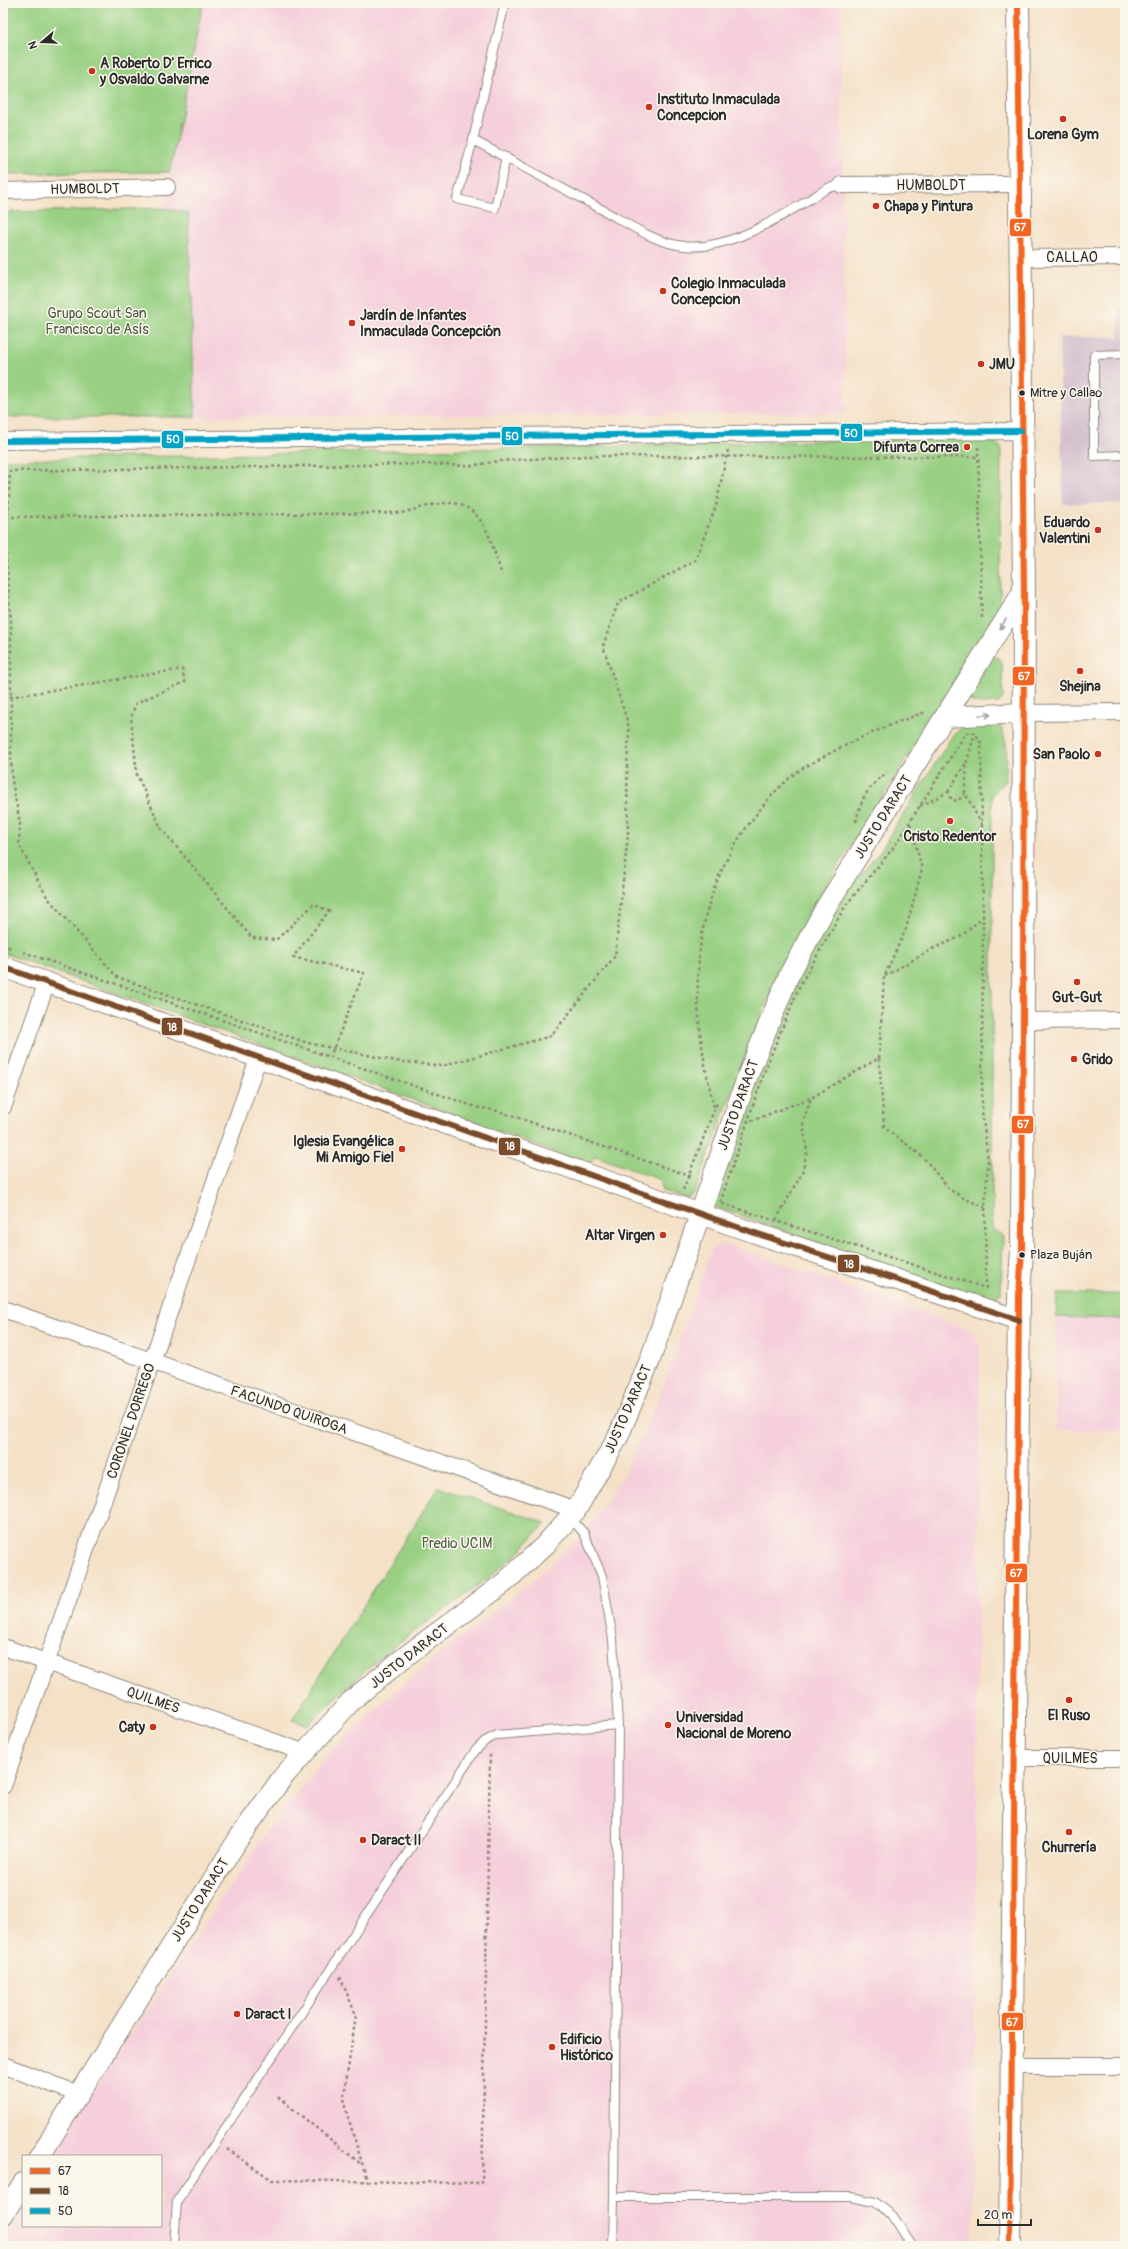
<svg xmlns="http://www.w3.org/2000/svg" width="1128" height="2249" viewBox="0 0 1128 2249" font-family="Pangolin,sans-serif">
<style>
.built{fill:#f5cfdb}
.industrial{fill:#d1bdcc}
.green{fill:#99d083;stroke:#627e57}
.lines{fill:none;stroke-linecap:round;stroke-linejoin:round}
.service-casing{stroke:#908679;stroke-width:10}
.minor-casing{stroke:#908679;stroke-width:18}
.tertiary-casing{stroke:#908679;stroke-width:22}
.primary-casing{stroke:#908679;stroke-width:24}
.path{stroke:#908679;stroke-width:2.5;stroke-dasharray:3 3;stroke-linecap:butt}
.service{stroke:#fff;stroke-width:8}
.minor{stroke:#fff;stroke-width:16}
.tertiary{stroke:#fff;stroke-width:20}
.primary{stroke:#fff;stroke-width:22}
.bus-1-casing{stroke:#fbf7ec;stroke-width:9}
.bus-2-casing{stroke:#fbf7ec;stroke-width:9}
.bus-3-casing{stroke:#fbf7ec;stroke-width:9}
.bus-1{stroke:#f26522;stroke-width:6}
.bus-2{stroke:#7a4b2a;stroke-width:6}
.bus-3{stroke:#02a3c6;stroke-width:6}
.oneway{stroke:#a0a0a0}
.poi-dot{fill:#c8321e;stroke:#fbf7ec;stroke-width:1.5}
.bus-dot{fill:#2b2b2b;stroke:#fbf7ec;stroke-width:1.5}
.labels{text-anchor:middle;dominant-baseline:central;stroke-width:3;stroke-linejoin:round;paint-order:stroke}
.bus-label{font-size:13px;fill:#2b2b2b;stroke:#fbf7ec;text-anchor:start}
.poi-label{font-size:14px;font-weight:bold;fill:#2b2b2b;stroke:#fbf7ec;text-anchor:start}
.street-label{font-size:14px;fill:#2b2b2b;stroke:#fbf7ec}
.park-label{font-size:14px;fill:#4c5d45;stroke:#fbf7ec}
.line-badge{stroke:#fbf7ec;stroke-width:1.5}
.badge-label{font-size:11px;text-anchor:middle;font-weight:bold;fill:#fff}
</style>
<rect width="100%" height="100%" fill="#fbf7ec"/>
<filter id="ink" filterUnits="userSpaceOnUse"><feTurbulence type="fractalNoise" baseFrequency=".025" numOctaves="2"/><feDisplacementMap in="SourceGraphic" scale="8" xChannelSelector="R" yChannelSelector="G"/><feConvolveMatrix kernelMatrix="1 2 1 2 8 2 1 2 1" color-interpolation-filters="sRGB"/></filter>
<filter id="wash" filterUnits="userSpaceOnUse"><feTurbulence type="fractalNoise" baseFrequency=".012" numOctaves="4" result="noise"/><feDisplacementMap in="SourceGraphic" scale="16" xChannelSelector="R" yChannelSelector="G"/><feGaussianBlur stdDeviation="0.9" result="paint"/><feColorMatrix in="noise" values="0 0 0 0 0 0 0 0 0 0 0 0 0 0 0 0 0 1.4 0 .05"/><feComposite in="paint" operator="in"/></filter>
<g filter="url(#wash)">
<rect width="100%" height="100%" fill="#f4e1c7"/>
<path class="built" d="M203,3H840L846,413L195,417L188,214L164,208Z
M724,1243L973,1331L980,1347L973,2246H3V2224L23,2195V2226H161V2156H49L267,1831L328,1755L390,1696L446,1649L535,1580L584,1533L623,1476L658,1401L712,1248Z
M1056,1317L1123,1319V1404H1125V1430H1056Z"/>
<path class="industrial" d="M1119,307H1125V503L1063,504L1059,337H1119Z"/>
<path class="green" d="M3,3H203L170,172L3,174Z
M164,208L188,213L195,417H8L3,411V218L10,212Z
M987,437L1001,447L1000,610L823,890L802,928L777,979L754,1033L695,1192L687,1198L662,1191L661,1180L595,1156L589,1165L373,1085L3,953V460Z
M997,657L1002,662L1003,698L999,703L979,704L970,701C970,686 982,662 997,657Z
M968,722H997C1010,738 1006,761 1006,781L992,795V1228L1003,1237L1001,1292L995,1299L986,1301L713,1206L753,1083L799,975L848,889L879,853L951,738Z
M1057,1294H1125V1404H1123V1319L1056,1317Z
M438,1487L546,1523L518,1553L484,1581L394,1646L348,1686L308,1725L292,1720Z"/>
</g>
<g filter="url(#ink)">
<g class="lines">
<defs>
<path id="service" d="M473,140L505,3
M506,157L495,208L457,199L473,140C516,163 559,186 601,209C627,223 654,243 684,246C730,252 790,211 828,188L842,185
M1125,354L1094,355V456L1125,455
M570,1518L584,1533L602,1576L613,1639L618,1725L614,2197H851L875,2202L893,2216L912,2246
M174,2246L177,2201L475,1751L485,1741L497,1735L618,1725
M613,2246L614,2197"/>
<path id="minor" d="M842,185L1020,184
M3,191L167,187
M1020,258L1125,257
M3,441L1021,431
M1023,713L1125,712
M1023,1021L1125,1020
M3,1107L47,982
M3,1309L576,1510
M3,1647L303,1752
M1014,1758H1125
M3,1786L259,1056
M3,2065L78,2094
M1011,2066H1125"/>
<path id="tertiary" d="M946,717L1023,713
M3,967L740,1228L1019,1320
M40,2156L239,1838L282,1778L352,1700L406,1656L504,1583L545,1545L576,1510L618,1437L650,1360L749,1072L789,975L826,907L1024,590
M3,2215L23,2183"/>
<path id="primary" d="M1010,2246L1019,1296L1022,1250L1023,1021L1024,590L1018,3"/>
</defs>
<use href="#service" class="service-casing"/>
<use href="#minor" class="minor-casing"/>
<use href="#tertiary" class="tertiary-casing"/>
<use href="#primary" class="primary-casing"/>
<path class="path" d="M978,447L982,620
M728,450L726,458L716,506L695,560L618,603L603,646L629,727L627,766L628,834L615,956L551,1036L442,1066L396,1061L308,1043L117,977L47,897L19,845L20,823L12,781L11,756V624L6,558L10,471L424,464L471,466L498,461L585,456L979,457
M4,551V517L401,513C414,510 437,502 450,503C486,505 492,547 502,575
M4,558V943L11,949
M4,698L182,669L185,682L136,703L131,717L137,775L161,828L252,938L276,940L314,904L329,911L293,957L364,973L330,1057
M966,733H975L981,743L983,917L982,1111L988,1161L985,1207L986,1288L720,1203L766,1067L800,985L846,905L894,847Z
M948,792L966,763
M965,793L967,761L975,733
M920,806L948,792L952,800L958,801L965,793L982,825
M856,822C862,796 867,789 887,772
M23,952L476,1107L498,1111L693,1177
M885,976L932,949L960,937L983,917
M879,1058L884,977L906,929L922,869L910,823
M714,1107C689,1004 686,903 755,816C767,800 781,784 797,772C805,766 815,762 823,757C856,739 890,724 926,712
M751,1121L810,1098
M683,1190L717,1103
M776,1220L802,1173L807,1152L803,1123L811,1098L879,1058L884,1127L923,1157L949,1189L965,1199L985,1207
M340,1977L356,2015L344,2096L345,2107L368,2183
M278,2097L361,2164
M227,2149L272,2180L482,2183L490,1754"/>
<use href="#service" class="service"/>
<use href="#minor" class="minor"/>
<use href="#tertiary" class="tertiary"/>
<use href="#primary" class="primary"/>
<defs>
<path id="bus-1" d="M1010,2246L1019,1296L1022,1250L1023,1021L1024,590L1018,3"/>
<path id="bus-2" d="M3,967L740,1228L1019,1320"/>
<path id="bus-3" d="M3,441L1021,431"/>
</defs>
<use href="#bus-1" class="bus-1-casing"/>
<use href="#bus-2" class="bus-2-casing"/>
<use href="#bus-3" class="bus-3-casing"/>
<use href="#bus-1" class="bus-1"/>
<use href="#bus-2" class="bus-2"/>
<use href="#bus-3" class="bus-3"/>
</g>
<defs><path id="oneway-shaft" d="M-6 0H5M1.5-3L5.5 0L1.5 3" fill="none" stroke-width="1.6" stroke-linecap="round" stroke-linejoin="round"/></defs>
<g class="oneway">
<use href="#oneway-shaft" transform="translate(1003 624) rotate(121)"/>
<use href="#oneway-shaft" transform="translate(985 715) rotate(-3)"/>
</g>
</g>
<g class="poi-dot">
<circle cx="92" cy="71" r="4"/>
<circle cx="649" cy="107" r="4"/>
<circle cx="1063" cy="119" r="4"/>
<circle cx="876" cy="206" r="4"/>
<circle cx="663" cy="291" r="4"/>
<circle cx="352" cy="323" r="4"/>
<circle cx="981" cy="364" r="4"/>
<circle cx="967" cy="447" r="4"/>
<circle cx="1098" cy="530" r="4"/>
<circle cx="1080" cy="671" r="4"/>
<circle cx="1098" cy="754" r="4"/>
<circle cx="950" cy="821" r="4"/>
<circle cx="1077" cy="982" r="4"/>
<circle cx="1074" cy="1059" r="4"/>
<circle cx="402" cy="1149" r="4"/>
<circle cx="663" cy="1235" r="4"/>
<circle cx="1069" cy="1700" r="4"/>
<circle cx="668" cy="1725" r="4"/>
<circle cx="153" cy="1727" r="4"/>
<circle cx="1069" cy="1832" r="4"/>
<circle cx="363" cy="1840" r="4"/>
<circle cx="237" cy="2014" r="4"/>
<circle cx="552" cy="2047" r="4"/>
</g>
<g class="bus-dot">
<circle cx="1022" cy="393" r="3.5"/>
<circle cx="1022" cy="1255" r="3.5"/>
</g>
<g class="labels">
<g class="bus-label">
<text x="1030" y="393">Mitre y Callao</text>
<text x="1030" y="1255">Plaza Buján</text>
</g>
<g class="poi-label">
<text x="100" y="63">A Roberto D' Errico<tspan x="100" dy="16">y Osvaldo Galvarne</tspan></text>
<text x="657" y="99">Instituto Inmaculada<tspan x="657" dy="16">Concepcion</tspan></text>
<text x="1063" y="134" text-anchor="middle">Lorena Gym</text>
<text x="884" y="206">Chapa y Pintura</text>
<text x="671" y="283">Colegio Inmaculada<tspan x="671" dy="16">Concepcion</tspan></text>
<text x="360" y="315">Jardín de Infantes<tspan x="360" dy="16">Inmaculada Concepción</tspan></text>
<text x="989" y="364">JMU</text>
<text x="959" y="447" text-anchor="end">Difunta Correa</text>
<text x="1090" y="522" text-anchor="end">Eduardo<tspan x="1090" dy="16">Valentini</tspan></text>
<text x="1080" y="686" text-anchor="middle">Shejina</text>
<text x="1090" y="754" text-anchor="end">San Paolo</text>
<text x="950" y="836" text-anchor="middle">Cristo Redentor</text>
<text x="1077" y="997" text-anchor="middle">Gut-Gut</text>
<text x="1082" y="1059">Grido</text>
<text x="394" y="1141" text-anchor="end">Iglesia Evangélica<tspan x="394" dy="16">Mi Amigo Fiel</tspan></text>
<text x="655" y="1235" text-anchor="end">Altar Virgen</text>
<text x="1069" y="1715" text-anchor="middle">El Ruso</text>
<text x="676" y="1717">Universidad<tspan x="676" dy="16">Nacional de Moreno</tspan></text>
<text x="145" y="1727" text-anchor="end">Caty</text>
<text x="371" y="1840">Daract II</text>
<text x="1069" y="1847" text-anchor="middle">Churrería</text>
<text x="245" y="2014">Daract I</text>
<text x="560" y="2039">Edificio<tspan x="560" dy="16">Histórico</tspan></text>
</g>
<g class="street-label">
<text x="931" y="185">HUMBOLDT</text>
<text transform="translate(85 189) rotate(-1)">HUMBOLDT</text>
<text x="1072" y="257">CALLAO</text>
<text transform="translate(883 817) rotate(-58)">JUSTO DARACT</text>
<text transform="translate(738 1105) rotate(-70)">JUSTO DARACT</text>
<text transform="translate(628 1409) rotate(-66)">JUSTO DARACT</text>
<text transform="translate(289 1410) rotate(19)">FACUNDO QUIROGA</text>
<text transform="translate(131 1421) rotate(-71)">CORONEL DORREGO</text>
<text transform="translate(409 1656) rotate(-38)">JUSTO DARACT</text>
<text transform="translate(153 1700) rotate(19)">QUILMES</text>
<text x="1070" y="1758">QUILMES</text>
<text transform="translate(200 1900) rotate(-58)">JUSTO DARACT</text>
</g>
<g class="park-label">
<text x="97" y="313">Grupo Scout San<tspan x="97" dy="16">Francisco de Asís</tspan></text>
<text x="457" y="1543">Predio UCIM</text>
</g>
</g>
<g class="line-badge">
<rect x="1009" y="218" width="23" height="19" rx="4" fill="#f26522"/>
<rect x="840" y="423" width="23" height="19" rx="4" fill="#02a3c6"/>
<rect x="501" y="426" width="22" height="20" rx="4" fill="#02a3c6"/>
<rect x="161" y="430" width="23" height="19" rx="4" fill="#02a3c6"/>
<rect x="1012" y="666" width="23" height="20" rx="4" fill="#f26522"/>
<rect x="161" y="1017" width="22" height="19" rx="4" fill="#7a4b2a"/>
<rect x="1011" y="1115" width="23" height="19" rx="4" fill="#f26522"/>
<rect x="498" y="1137" width="23" height="19" rx="4" fill="#7a4b2a"/>
<rect x="837" y="1254" width="23" height="19" rx="4" fill="#7a4b2a"/>
<rect x="1005" y="1563" width="23" height="20" rx="4" fill="#f26522"/>
<rect x="1001" y="2012" width="23" height="19" rx="4" fill="#f26522"/>
</g>
<g class="badge-label">
<text x="1020" y="231">67</text>
<text x="851" y="437">50</text>
<text x="512" y="440">50</text>
<text x="173" y="443">50</text>
<text x="1024" y="680">67</text>
<text x="172" y="1031">18</text>
<text x="1023" y="1128">67</text>
<text x="510" y="1150">18</text>
<text x="849" y="1268">18</text>
<text x="1016" y="1577">67</text>
<text x="1012" y="2026">67</text>
</g>
<rect width="1128" height="2249" fill="none" stroke="#fbf7ec" stroke-width="16"/>
<rect x="22" y="2155" width="140" height="72" fill="#fbf7ec" stroke="#a8a59f"/>
<rect x="30" y="2168" width="20" height="6" fill="#f26522" stroke="#a8a59f"/>
<text x="58" y="2175" font-size="12" fill="#2b2b2b">67</text>
<rect x="30" y="2188" width="20" height="6" fill="#7a4b2a" stroke="#a8a59f"/>
<text x="58" y="2195" font-size="12" fill="#2b2b2b">18</text>
<rect x="30" y="2208" width="20" height="6" fill="#02a3c6" stroke="#a8a59f"/>
<text x="58" y="2215" font-size="12" fill="#2b2b2b">50</text>
<g transform="translate(42 42) rotate(251)" stroke="#fbf7ec" stroke-width="3" paint-order="stroke">
<path d="M0-3L7 15L0 10L-7 15Z" fill="#2b2b2b"/>
<text y="-6" font-size="11" font-weight="bold" text-anchor="middle" fill="#2b2b2b">N</text>
</g>
<path d="M978 2219v6h53v-6" fill="none" stroke="#2b2b2b" stroke-width="2"/>
<text x="984" y="2219" font-size="12" fill="#2b2b2b" stroke="#fbf7ec" stroke-width="3" paint-order="stroke">20 m</text>
</svg>
